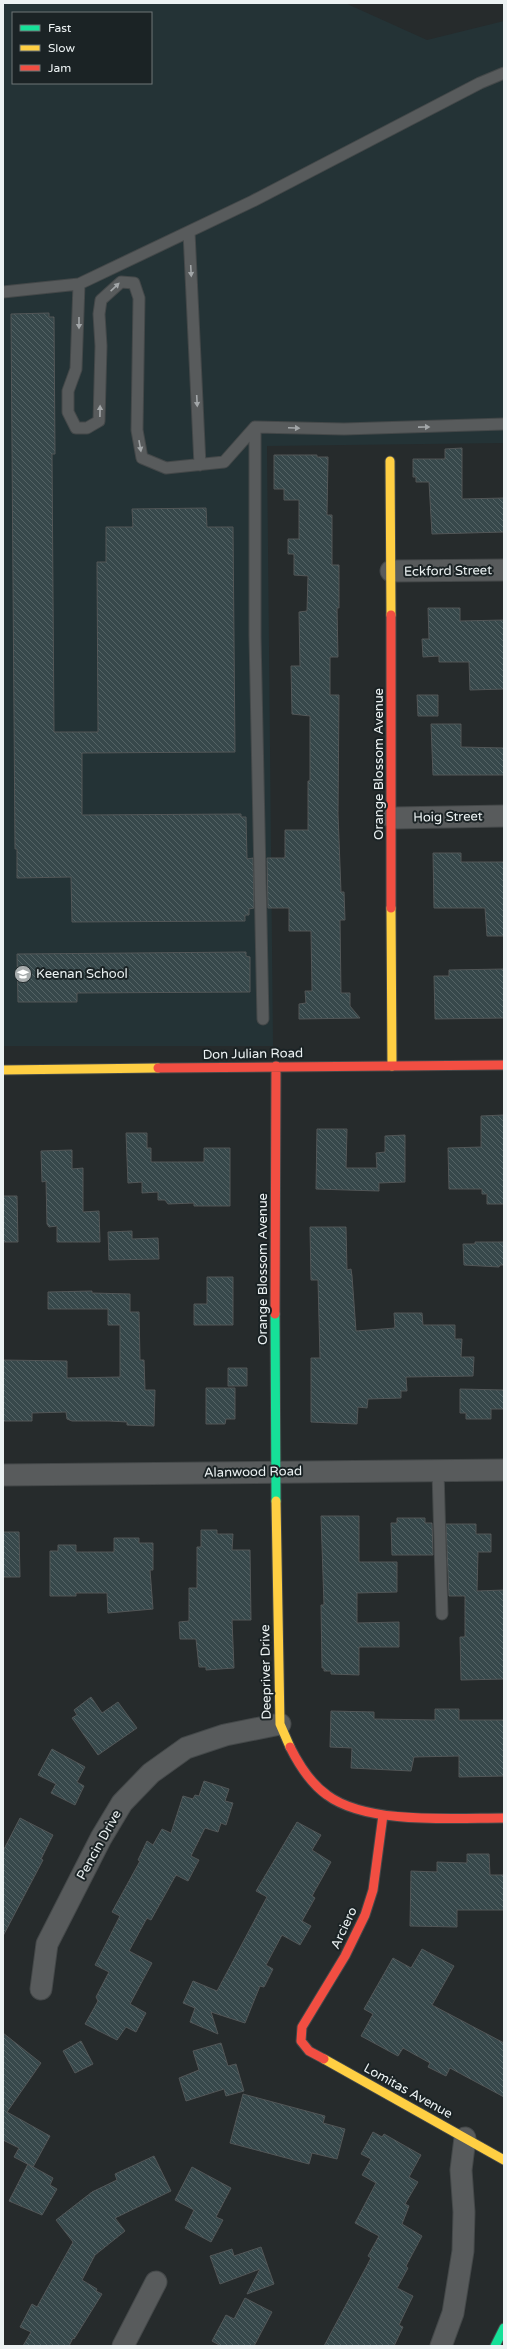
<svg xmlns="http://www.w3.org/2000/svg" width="507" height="2349" viewBox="0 0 507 2349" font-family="'Varela Round',sans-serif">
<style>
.built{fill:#243336;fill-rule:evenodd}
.building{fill:url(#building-back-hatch);stroke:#525657}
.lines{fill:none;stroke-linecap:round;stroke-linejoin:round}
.lane-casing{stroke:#444849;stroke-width:13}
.street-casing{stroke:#444849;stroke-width:23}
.fast-casing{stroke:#444849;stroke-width:11}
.slow-casing{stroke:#444849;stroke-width:11}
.jam-casing{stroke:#444849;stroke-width:11}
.lane{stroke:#585b5c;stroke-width:11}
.street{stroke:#585b5c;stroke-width:21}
.fast{stroke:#16e098;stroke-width:9}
.slow{stroke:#ffcf43;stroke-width:9}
.jam{stroke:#f24e42;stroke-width:9}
.oneway{fill:#a2a6a8}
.labels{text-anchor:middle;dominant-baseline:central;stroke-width:4;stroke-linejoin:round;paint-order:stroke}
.street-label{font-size:13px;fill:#ecf2f3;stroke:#1b2325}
.poi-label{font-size:13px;fill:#ecf2f3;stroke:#1b2325;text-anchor:start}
</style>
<defs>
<pattern id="building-back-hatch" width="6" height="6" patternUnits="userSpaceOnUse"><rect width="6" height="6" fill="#37484b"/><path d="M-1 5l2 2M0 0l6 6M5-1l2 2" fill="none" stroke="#546365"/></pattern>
</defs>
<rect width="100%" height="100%" fill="#262b2c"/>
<path class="built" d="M3,3H345L427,40L504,21V443L267,446L273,1046H3ZM13,13H151V83H13Z"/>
<path class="building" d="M49,313V317H54L55,454H52L54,732H98L97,562H106V527H133L132,509L206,508L207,527H233L235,752L82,753V815L241,814V817H246L247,859L253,858L254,908L249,909V915H245V921L72,922L71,877L17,878V849H15L11,314Z
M462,448V499L504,498V532L432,534L429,482H416V477H413V459H445V449Z
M274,455H317V457H328L327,515H332V565H339V608H337L338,657H330V695H339L338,814L341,892H344L345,920H340L341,993H350V1006L360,1018L299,1019V1004L306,1003L305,991H312L311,931H289V908H268L267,858H285V830H308V781H310V716L292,714L291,666H300L299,612L307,611L308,576L294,575V554H288V539H299V500H284V489H274Z
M428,608H460V621L504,620V689L470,690L469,662H439V656L423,657L422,639H429Z
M417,695H438V716H418Z
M431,724H461V747L504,748V775H433Z
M433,853H461V862H504V936H487L485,908H434Z
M246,952V956L250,957V992L77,993V1002H18L17,954Z
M504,969V1018L435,1019L434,976H449V970Z
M504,1115V1204H487V1194H482V1189H449L448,1148L481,1147V1116Z
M317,1129H347L346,1168H377L376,1153L385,1152V1136L405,1135V1182L379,1183V1191L316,1189Z
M126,1133H147V1148H151V1162H204V1148H230V1206H194V1203L168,1204L165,1200H158V1192L142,1193V1182L128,1183Z
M72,1150V1169L83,1168V1212L99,1211L100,1242H57V1226L49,1227L47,1224L46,1181L42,1182L41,1151Z
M3,1196H17L18,1242H3Z
M310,1227H346L347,1270L351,1269L352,1276L356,1331L395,1328L394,1313H422L423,1325H455V1339H462L461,1357H474L473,1376L406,1377L407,1391H401V1398L368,1399L367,1408L358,1407L357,1424L311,1422V1358H320L318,1280H311Z
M132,1231V1239L158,1238L159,1259L109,1260L108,1232Z
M475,1242H504V1265H500L499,1267L464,1265L463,1244H475Z
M207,1277H233V1325H194V1304H207Z
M92,1291V1293L130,1294V1312H139L140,1360H144L145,1390H155L154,1426L127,1425V1422L109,1421H72L67,1419L66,1412L32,1413V1421H3V1360L67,1361V1378L120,1377V1325H108V1309H48V1292Z
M228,1368H247V1386H228Z
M206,1388H235V1419H226L225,1424H206Z
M460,1389L504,1390V1409H491V1419H466V1413H460Z
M321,1516H359V1562H397V1592L357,1593V1623L399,1622V1647H359V1675L331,1674V1671H324V1668H322L321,1605H324Z
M397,1518H425V1523H432L433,1555H392L391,1523H397Z
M446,1524H476V1534H491V1552H478L477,1591L504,1590V1679L461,1680L460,1637H465V1596H449Z
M201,1530H217V1534H233L232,1550H250L251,1620H232L234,1668L206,1670V1667H199L196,1639H180L179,1622L189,1621V1588H197V1547H201Z
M3,1532H19L20,1577H3Z
M114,1538H139V1543H153V1570H150L153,1609L108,1613L107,1593H76V1596H50V1551H58V1545H76V1552H114Z
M91,1697L102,1713L118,1702L137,1728L98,1755L72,1718L77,1715L74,1710Z
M435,1709H459V1720H504V1776L459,1777V1756L414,1757L411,1771L351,1768L352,1748L330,1747L331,1711L374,1712V1719L435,1720Z
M52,1749L85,1767L77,1782L84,1786L75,1805L51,1793L56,1784L38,1775Z
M204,1781L229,1789L225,1801L233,1803L226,1825L221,1823L218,1832L205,1828L191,1856L199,1860L188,1881L176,1875L151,1920L147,1918L129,1951L152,1963L130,2004L146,2013L136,2032L126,2027L117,2040L85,2024L98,2001L96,1997L109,1972L95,1965L120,1916L112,1912L140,1861L138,1860L147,1841L153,1845L162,1829L171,1833L183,1796L193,1799L195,1795L199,1796Z
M20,1818L53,1835L41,1859L43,1860L3,1936V1851Z
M297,1822L321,1835L312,1850L331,1862L312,1896L315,1898L302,1921L311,1926L300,1945L282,1935L266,1965L273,1969L264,1987L260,1986L245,2023L211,2012L218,2034L190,2022L195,2008L183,2003L193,1981L217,1991L267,1897L256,1891Z
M467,1854H489L490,1875H504V1910H457V1927L410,1926L411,1871L437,1872V1862L467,1863Z
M422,1949L454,1966L432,2005L504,2043V2097L450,2068L446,2076L428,2067L430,2063L403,2048L398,2056L361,2036L373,2014L364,2009L393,1958L411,1968Z
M3,2033L41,2063L7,2112L50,2136L33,2167L14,2157L19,2148L3,2140Z
M81,2041L93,2064L75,2073L63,2051Z
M221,2043L228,2066L236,2064L244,2091L226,2096L224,2089L186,2101L179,2078L199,2070L193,2051Z
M243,2094L325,2116L323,2123L345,2129L337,2159L312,2153L309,2164L230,2143Z
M373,2132L382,2137L384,2134L421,2155L409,2177L418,2182L405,2204L409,2206L402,2224L422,2236L406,2266L408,2268L397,2288L413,2296L399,2325L403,2327L394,2346H324L371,2258L368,2256L379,2236L355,2223L376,2183L362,2175L371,2159L361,2154Z
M154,2156L171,2191L115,2218L125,2231L95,2255L82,2280L97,2289L96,2291L102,2294L74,2339L73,2338L69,2346H23L31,2332L20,2327L32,2304L37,2307L73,2242L56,2220L92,2192L117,2180L115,2174Z
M28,2164L53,2178L50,2185L57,2189L42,2215L9,2201Z
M192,2167L231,2188L216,2217L223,2220L211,2242L185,2228L194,2210L175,2200Z
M261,2247L274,2284L247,2294L260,2269L220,2284L210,2256L232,2249L234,2256Z
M245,2298L272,2312L254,2346H221L212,2341L226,2315L234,2319Z"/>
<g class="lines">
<defs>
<path id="lane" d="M189,232L200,465
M79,284L76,369L68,391V412L76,428H87L99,421L101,346L99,314L101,300L121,282L134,283L139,298L137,430L142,458L166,468L224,462L255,427
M3,292L79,284L253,201L480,83L504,73
M255,427V636L263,1019
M255,427L344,429L504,424
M438,1471L442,1614"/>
<path id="street" d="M391,571L504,570
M393,818L504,816
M3,1475L504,1470
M41,1989L47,1944L101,1838L122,1803L151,1773L186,1748L225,1735L280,1724
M123,2346L156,2282
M441,2346L453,2313L463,2251L464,2212L461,2170L465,2138"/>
<path id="fast" d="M275,1314L276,1501
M495,2346L504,2328"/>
<path id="slow" d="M390,461L391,615
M391,908L392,1066
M3,1070L158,1068
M276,1501L280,1724L290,1747
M324,2059L504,2160"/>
<path id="jam" d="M391,615V908
M158,1068L504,1065
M275,1314L276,1066
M290,1747C299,1765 310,1783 327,1795C367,1825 455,1818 504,1818
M324,2059L309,2051L301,2041L302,2027L345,1956L365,1915L373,1890L383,1815"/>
</defs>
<use href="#lane" class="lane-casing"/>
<use href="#street" class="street-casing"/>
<use href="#fast" class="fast-casing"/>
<use href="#slow" class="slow-casing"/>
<use href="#jam" class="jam-casing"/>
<use href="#lane" class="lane"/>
<use href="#street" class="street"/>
<use href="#fast" class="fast"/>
<use href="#slow" class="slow"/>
<use href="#jam" class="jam"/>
</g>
<defs><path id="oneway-solid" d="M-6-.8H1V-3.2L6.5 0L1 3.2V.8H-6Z"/></defs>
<g class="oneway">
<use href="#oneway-solid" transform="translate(191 271) rotate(87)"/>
<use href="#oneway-solid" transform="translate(115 287) rotate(-43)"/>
<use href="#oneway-solid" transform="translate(79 323) rotate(90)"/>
<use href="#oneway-solid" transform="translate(197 401) rotate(87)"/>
<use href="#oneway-solid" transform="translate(100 411) rotate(-89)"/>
<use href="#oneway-solid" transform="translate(424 427) rotate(-1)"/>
<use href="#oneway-solid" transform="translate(294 428) rotate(2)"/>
<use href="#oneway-solid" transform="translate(140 446) rotate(80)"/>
</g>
<defs>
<symbol id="school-disc" viewBox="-11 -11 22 22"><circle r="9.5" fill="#a7acad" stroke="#1b2325"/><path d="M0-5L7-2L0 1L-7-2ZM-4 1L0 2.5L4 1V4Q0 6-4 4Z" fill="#fff"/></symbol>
</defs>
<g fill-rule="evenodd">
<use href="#school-disc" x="13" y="964" width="20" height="20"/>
</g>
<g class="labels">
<g class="street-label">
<text transform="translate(448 571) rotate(-1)">Eckford Street</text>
<text transform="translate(379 764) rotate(-90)">Orange Blossom Avenue</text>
<text transform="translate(448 817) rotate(-1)">Hoig Street</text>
<text transform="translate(253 1054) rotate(-1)">Don Julian Road</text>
<text transform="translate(263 1269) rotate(-90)">Orange Blossom Avenue</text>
<text transform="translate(253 1472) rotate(-1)">Alanwood Road</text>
<text transform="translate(266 1672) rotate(-91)">Deepriver Drive</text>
<text transform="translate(99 1845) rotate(-61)">Pencin Drive</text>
<text transform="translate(344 1928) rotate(-65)">Arciero</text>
<text transform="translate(408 2091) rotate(29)">Lomitas Avenue</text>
</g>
<g class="poi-label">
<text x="36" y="974">Keenan School</text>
</g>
</g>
<rect width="507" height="2349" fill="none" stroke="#ecf2f3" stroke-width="8"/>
<rect x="12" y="12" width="140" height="72" fill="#1b2325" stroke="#6f7677"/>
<rect x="20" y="25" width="20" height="6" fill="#16e098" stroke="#6f7677"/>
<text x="48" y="32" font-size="12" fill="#ecf2f3">Fast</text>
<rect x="20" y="45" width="20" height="6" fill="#ffcf43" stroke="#6f7677"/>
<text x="48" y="52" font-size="12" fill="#ecf2f3">Slow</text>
<rect x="20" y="65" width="20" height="6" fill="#f24e42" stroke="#6f7677"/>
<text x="48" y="72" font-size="12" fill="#ecf2f3">Jam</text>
</svg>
